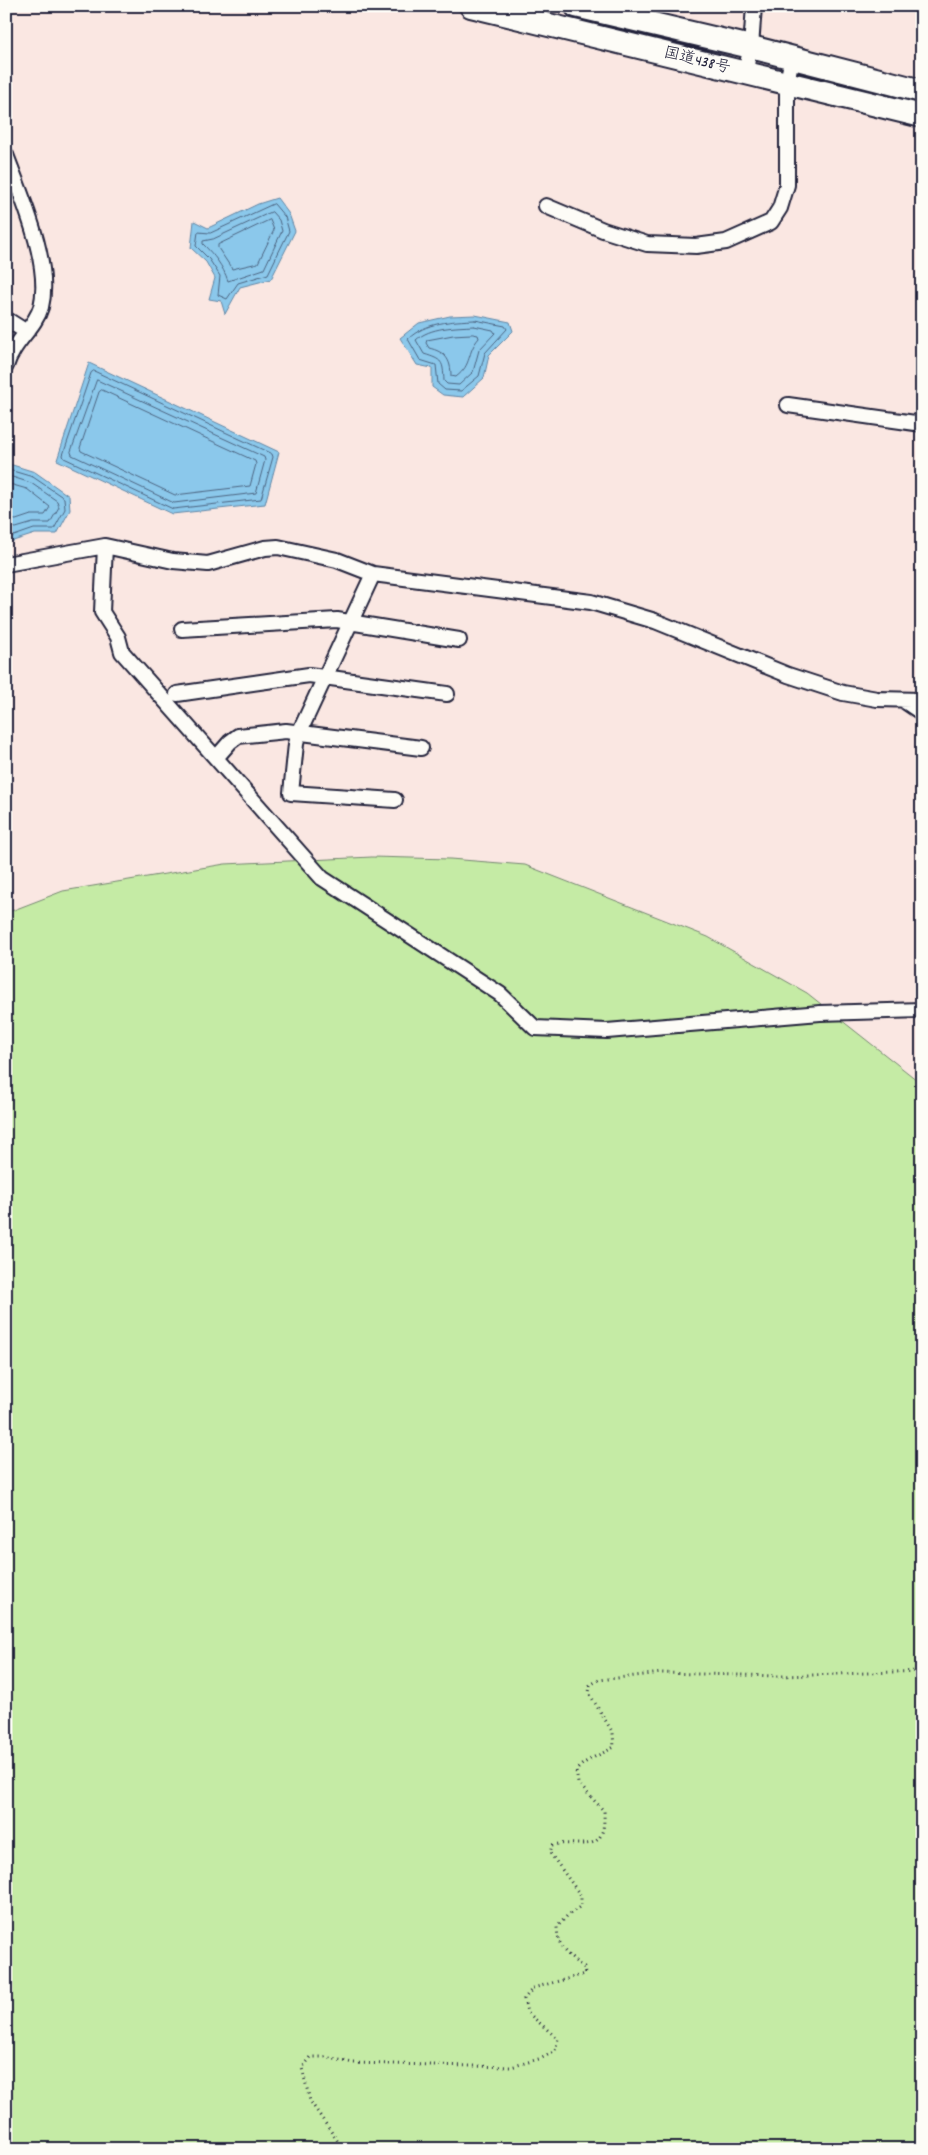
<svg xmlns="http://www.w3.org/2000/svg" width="928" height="2155" viewBox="0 0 928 2155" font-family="Dekko,'Klee One',sans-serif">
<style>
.green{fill:#c5eba5;stroke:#748670}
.water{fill:#8bc8eb;stroke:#6186a5}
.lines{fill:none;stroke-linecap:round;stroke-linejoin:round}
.shore{stroke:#4c6481;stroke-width:1}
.minor-casing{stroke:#22223b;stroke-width:18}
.trunk-casing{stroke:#22223b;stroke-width:26}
.path{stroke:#22223b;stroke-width:3;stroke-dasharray:1 4;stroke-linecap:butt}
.minor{stroke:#fdfcf7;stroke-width:14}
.trunk{stroke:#fdfcf7;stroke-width:22}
.labels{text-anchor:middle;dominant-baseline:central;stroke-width:4;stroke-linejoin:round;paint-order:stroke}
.street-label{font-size:16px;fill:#22223b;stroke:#fdfcf7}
</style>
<rect width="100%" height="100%" fill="#fae7e2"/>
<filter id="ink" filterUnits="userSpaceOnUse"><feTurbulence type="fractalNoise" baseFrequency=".02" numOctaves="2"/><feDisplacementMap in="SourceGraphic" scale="10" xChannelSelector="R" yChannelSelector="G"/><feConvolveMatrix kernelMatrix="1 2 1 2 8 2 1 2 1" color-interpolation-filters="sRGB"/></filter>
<g filter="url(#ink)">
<path class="green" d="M372,857L450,859L525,865L708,937L807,993L922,1084V2149H6V913L63,891L225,864Z"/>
<path class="water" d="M277,198L289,214L295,231L271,279L240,287L225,314L221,301L209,299L215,278L206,262L191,248L194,221L208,228L258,204Z
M475,315L510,322L513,331L489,355L484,378L463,397L443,395L432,387V368L417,365L400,338L419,323L450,316Z
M89,363L279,452L265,504L172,514L57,460Z
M6,463L35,472L69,496L70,510L57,534H35L10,542L6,532Z"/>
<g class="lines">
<path class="shore" d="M274,204L285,217L289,231L268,274L238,283L227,299L218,295L220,276L209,259L196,246L198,232L210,233Z
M272,212L279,220L282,231L264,269L228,281C223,266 214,255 203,244V241L213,239Z
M270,220L274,230L258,263L232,269L218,248V245Z
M475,320L505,326L507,329L485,353L479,376L461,391L445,390L438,384L436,365L420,360L408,339C426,322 451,321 475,320Z
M474,326L493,330L495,333L479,350L473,372L459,385L447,384L444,381C443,361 443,360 424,354L416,340C430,327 455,327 474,326Z
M473,334L478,335L479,338C466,353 473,364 456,377L451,376C451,359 445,352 429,348L426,343L427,340L453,335Z
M94,371L272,454L273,457L261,499L173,509L64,458L63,455L91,373Z
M97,380L264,457L265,460L256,493L174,503L72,455L71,452Z
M102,390L255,461L256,464L250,486L175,495L81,451L80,448L99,392Z
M6,469L33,477L64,498L65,509L54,529H34L14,536L6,533
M6,475L31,483L57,501L59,507L50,523H33L16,528L6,526
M6,483L27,489L50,507L45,515H31L16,520L6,519"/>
<defs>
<path id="minor" d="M745,72L751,47L754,6
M6,155C21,195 52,264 41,307C35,328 13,342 6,366
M546,206L603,230L647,244L696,246L726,242L771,222L780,208L787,185V83L792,57
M6,319L25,331
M788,405L922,424
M105,546L102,612L118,637L122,652L322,878L500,994L535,1028L607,1031L820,1013L922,1010
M6,564L105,546L173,561L208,564L265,548L278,547L337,560L373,574L591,602L655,621L788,675L843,693L877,699L922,700
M373,574L299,733L296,744L291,793L395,800
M182,629L337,620L459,640
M177,694L309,675L447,694
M903,700L922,713
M216,758L230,742L238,736L286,731L421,748"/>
<path id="trunk" d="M471,6L922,116
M576,6L751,47L922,91"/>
</defs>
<use href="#minor" class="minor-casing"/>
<use href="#trunk" class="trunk-casing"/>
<path class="path" d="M343,2149L310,2101L302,2068L311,2057H325L353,2063L511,2067L542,2058L555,2051L558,2039L527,2012L524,1999L533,1988L585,1974L584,1968C567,1955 558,1949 557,1927L567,1916L581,1906V1896L550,1853L552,1845C581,1839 606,1858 604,1811L578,1783L576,1771C585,1759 601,1755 614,1747L613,1733L589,1693L590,1685L599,1680L662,1673L782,1676L922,1671"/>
<use href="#minor" class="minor"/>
<use href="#trunk" class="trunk"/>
</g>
</g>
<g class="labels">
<g class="street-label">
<text transform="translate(697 61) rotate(14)">国道438号</text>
</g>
</g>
<rect width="928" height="2155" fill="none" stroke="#fdfcf7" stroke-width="25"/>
<rect x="12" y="12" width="903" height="2130" fill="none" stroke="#22223b" stroke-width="2" filter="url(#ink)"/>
</svg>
